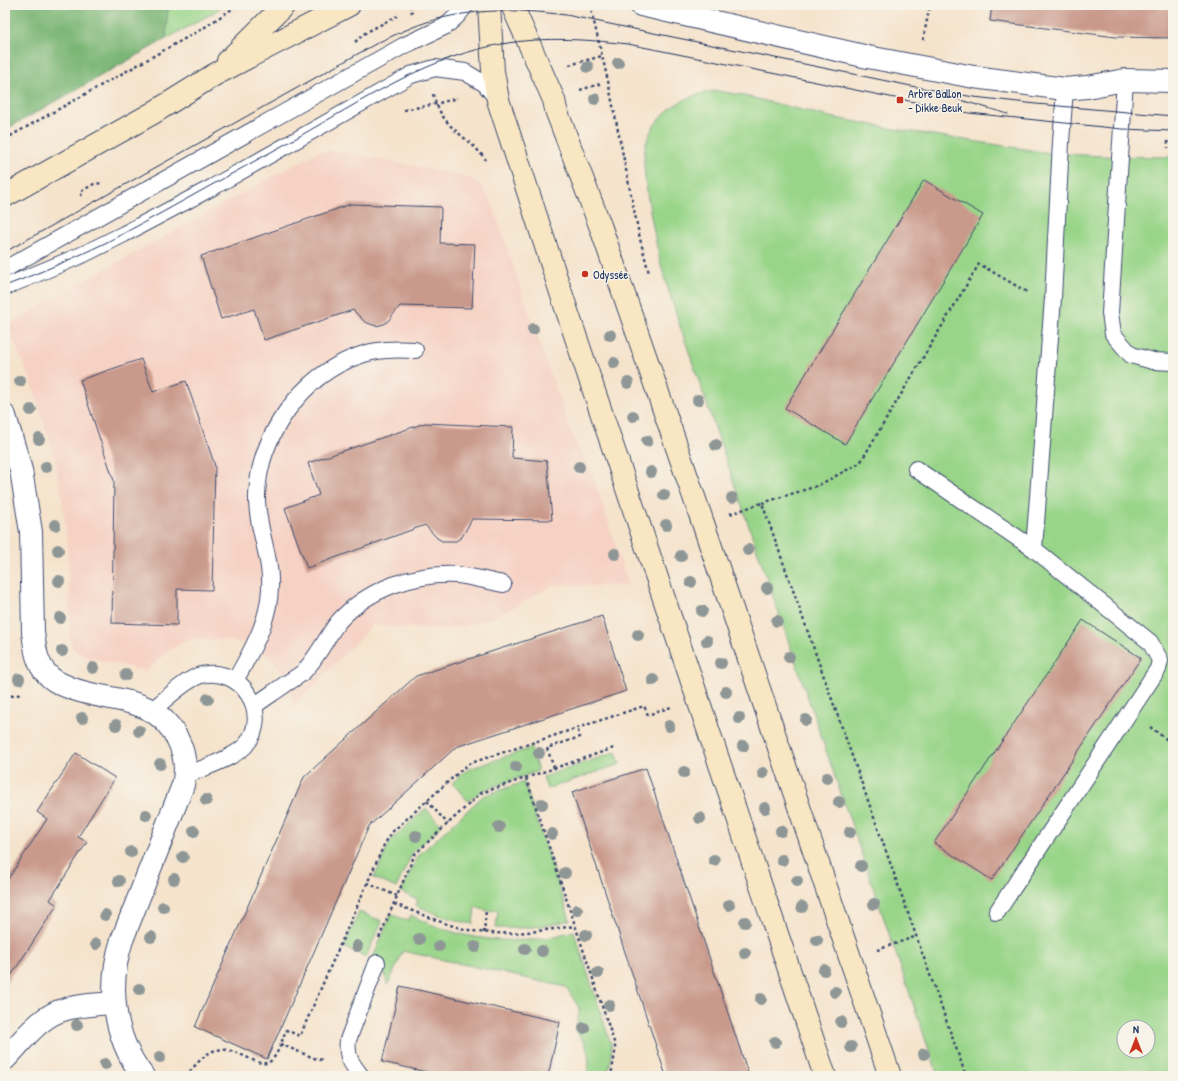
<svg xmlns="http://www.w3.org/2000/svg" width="1178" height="1081" viewBox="0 0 1178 1081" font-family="'Patrick Hand',sans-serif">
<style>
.built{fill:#f6d2c4}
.green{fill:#99d589;stroke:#5a8274;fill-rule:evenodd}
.forest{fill:#7ab675;stroke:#4a726a}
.building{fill:#c99a8c}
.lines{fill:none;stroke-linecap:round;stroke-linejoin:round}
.lane-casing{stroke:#3c4a6e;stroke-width:18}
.street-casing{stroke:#3c4a6e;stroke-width:24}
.secondary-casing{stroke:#3c4a6e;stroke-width:24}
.path{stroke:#3c4a6e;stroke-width:2.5;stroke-dasharray:3 3;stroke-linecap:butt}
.lane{stroke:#fff;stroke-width:16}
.street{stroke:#fff;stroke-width:22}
.secondary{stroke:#f9e7c3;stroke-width:22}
.tram{stroke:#1b2f5e;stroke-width:1}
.tree{fill:#8e9796}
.poi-dot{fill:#c8321e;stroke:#f7f3e8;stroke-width:1.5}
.labels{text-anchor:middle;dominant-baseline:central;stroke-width:3;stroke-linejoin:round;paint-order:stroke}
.poi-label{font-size:12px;fill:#1b2f5e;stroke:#f7f3e8;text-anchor:start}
</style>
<rect width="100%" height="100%" fill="#f7f3e8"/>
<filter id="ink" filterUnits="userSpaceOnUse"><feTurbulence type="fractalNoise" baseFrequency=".025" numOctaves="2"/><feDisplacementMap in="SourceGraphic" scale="8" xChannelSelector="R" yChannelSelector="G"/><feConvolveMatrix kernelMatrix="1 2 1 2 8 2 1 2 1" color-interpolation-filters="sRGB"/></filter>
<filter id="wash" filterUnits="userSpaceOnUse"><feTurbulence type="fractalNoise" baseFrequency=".012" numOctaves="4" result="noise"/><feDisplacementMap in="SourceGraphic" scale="16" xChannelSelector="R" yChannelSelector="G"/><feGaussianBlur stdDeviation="0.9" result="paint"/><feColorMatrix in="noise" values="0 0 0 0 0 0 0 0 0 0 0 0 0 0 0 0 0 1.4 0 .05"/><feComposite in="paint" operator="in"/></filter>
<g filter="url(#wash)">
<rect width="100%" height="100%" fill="#f5e3cc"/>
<path class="built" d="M319,151H339L462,176L475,181L482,187L492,203L547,365L574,440L592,473L629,586L553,585L514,607L491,618L467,625L446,629L414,628L372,625L293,708L292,699L285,679L278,665L266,654L246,644L227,640L192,639L176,646L163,655L147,671L86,657L78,653L72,648L70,639L68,548L63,505L55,459L31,381L7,326L73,287Z"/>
<path class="green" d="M168,5H223L213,13L166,39Z
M717,91L741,95L830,117L900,130L1050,153L1102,156L1173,157V1076H938L679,323C673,302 665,282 660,261C655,239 651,216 647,193C645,176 642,160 646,144C655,112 685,94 717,91ZM1124,1027H1148V1051H1124Z
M531,748L538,771L481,791L468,801L452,783L464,772L472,768Z
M616,752L620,764L547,789L543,777Z
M524,782L570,920C542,927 525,929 496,928L498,910L488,911L475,907L473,924C453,920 434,914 416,905L418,900L401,892L415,862L420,854L483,796Z
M426,808L441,826L413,852L396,888L374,878L391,840Z
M359,912L382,921L366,957L344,947Z
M391,914L408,921L411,915C452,937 500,945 546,938C556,936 565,933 574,931L611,1044L612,1056L607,1076H587C591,1056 588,1045 575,1030L580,1009L566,987L403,951L388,985L383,970L372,960Z"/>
<path class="forest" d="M5,5H168L166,39L5,130Z"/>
<g id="blocks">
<path class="building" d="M992,5H1173V38L1116,37L990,21Z
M924,180L983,215L845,444L785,408Z
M351,204L441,207L440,243L475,244L472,308L400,306L388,321L384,324L376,326L365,322L353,310L264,340L254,309L221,319L201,256Z
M141,359L153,392L186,381L215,466L212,590L177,589V625L112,623L114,481L80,380Z
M425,423L513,427L512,458L547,461L552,520L472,519L462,537L456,541H442L437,538L425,525L307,568L285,508L319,495L308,463Z
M602,616L626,691L456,747L369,826L267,1059L195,1027L304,777L416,676Z
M1083,620L1141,658L992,880L934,843Z
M76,753L115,778L78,837L87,842L50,900L57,905L5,985V884L47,819L37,812Z
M646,768L749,1076H666L572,792Z
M400,986L560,1022L548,1076H444L382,1062Z"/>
</g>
</g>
<g filter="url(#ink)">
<use href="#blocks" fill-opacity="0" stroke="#3c4a6e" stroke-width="1"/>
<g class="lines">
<defs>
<path id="lane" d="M1125,80L1110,313L1113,334L1131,355L1153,361L1173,362
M5,269L403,46L446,26L458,15L466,5
M5,287L84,254L124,234L213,187L411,75L435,68L465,72L485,84L498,100
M916,469L1034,549
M235,681C251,651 269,623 270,588C272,557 256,527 257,495C259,436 301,376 358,356C376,349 395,349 415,350
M254,706C265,698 276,691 287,683C292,680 297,677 302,673C315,662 327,636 339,621C368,589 415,572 458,575C473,577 488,581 503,584
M151,711C164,701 186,679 201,675C242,665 273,715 245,746C232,759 202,768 185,776
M997,912L1158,669L1160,660L1150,642L1034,549L1053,298L1061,142L1065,89
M361,1076C351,1063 346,1057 348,1040L377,963"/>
<path id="street" d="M641,5L868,57L974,77L1065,89L1087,87L1125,80L1173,81
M5,416L21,470L31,532L33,632C35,647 36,663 47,674C52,680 60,684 68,687C108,704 152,692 177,738C185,753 187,768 183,785L122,940C107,985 113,1037 143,1076
M5,1059C23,1041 40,1015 66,1009C82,1005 99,1004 115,1003"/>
<path id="secondary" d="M489,5L493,71L498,100L568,314L825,1076
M512,5L554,100L556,110L601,228L703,523L890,1076
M228,61L284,5
M5,196L153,113L214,75L349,5"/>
</defs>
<use href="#lane" class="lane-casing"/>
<use href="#street" class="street-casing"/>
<use href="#secondary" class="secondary-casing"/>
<path class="path" d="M410,5L412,13
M590,5L608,81L640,239L649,273
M923,40L930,5
M355,42L365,33L397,16
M569,65L602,56
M580,90L603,83
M433,94C443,131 466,133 486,160
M404,110L436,104L457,98
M5,139L202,29L238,5
M1168,141V148
M82,196L80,192L94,184L103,183
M762,503L817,486L860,463L979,264L1027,292
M730,514L762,503L966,1076
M5,697L22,694
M1150,727L1173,744
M554,768L547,748L580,737L577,728
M526,778L615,1045V1053L611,1076
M427,801L448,824
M367,883L397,896
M394,904C417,912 440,923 464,929C500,938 538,931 575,926
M484,933L486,910
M379,938L415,854L481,793L614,748
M877,950L917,936
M280,1044L319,1060L324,1058
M186,1076C194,1067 202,1056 213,1051C233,1043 258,1069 269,1062C277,1058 283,1038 286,1030L300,1036L384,845L392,832L468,764L644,706L648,715L671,707"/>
<use href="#lane" class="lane"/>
<use href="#street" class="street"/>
<use href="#secondary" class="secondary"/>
<path class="tram" d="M950,97L1008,114
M5,252L379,42C395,35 411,27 427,22C473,8 519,9 566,15L911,86L974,97L1036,104L1173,116
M5,286C31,276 58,265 84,253C111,241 137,226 163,212C208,187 253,162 298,137C360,102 421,61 492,46C537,36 583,39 628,44L969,113L1122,129L1173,131"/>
</g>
<g class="tree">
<circle cx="618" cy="63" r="6"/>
<circle cx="588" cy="67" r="6"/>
<circle cx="595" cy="99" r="6"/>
<circle cx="533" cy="329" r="6"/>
<circle cx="610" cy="335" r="6"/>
<circle cx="614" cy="363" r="6"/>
<circle cx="20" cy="381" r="6"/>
<circle cx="628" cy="383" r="6"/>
<circle cx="698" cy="400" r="6"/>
<circle cx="31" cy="410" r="6"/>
<circle cx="633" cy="416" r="6"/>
<circle cx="39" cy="439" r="6"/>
<circle cx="647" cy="441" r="6"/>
<circle cx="716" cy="445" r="6"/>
<circle cx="46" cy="467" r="6"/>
<circle cx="579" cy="467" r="6"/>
<circle cx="651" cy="472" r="6"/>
<circle cx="664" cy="495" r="6"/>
<circle cx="732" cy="498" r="6"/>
<circle cx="55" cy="525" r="6"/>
<circle cx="666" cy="525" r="6"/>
<circle cx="58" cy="550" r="6"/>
<circle cx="748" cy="550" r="6"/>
<circle cx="615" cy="554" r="6"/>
<circle cx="681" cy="556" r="6"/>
<circle cx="59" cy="581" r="6"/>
<circle cx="691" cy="582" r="6"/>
<circle cx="767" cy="588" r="6"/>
<circle cx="702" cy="611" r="6"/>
<circle cx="60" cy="618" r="6"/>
<circle cx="777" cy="621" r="6"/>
<circle cx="638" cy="635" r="6"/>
<circle cx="707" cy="641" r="6"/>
<circle cx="62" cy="651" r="6"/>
<circle cx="789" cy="657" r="6"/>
<circle cx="721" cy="663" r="6"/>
<circle cx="93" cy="668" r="6"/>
<circle cx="126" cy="675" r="6"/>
<circle cx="19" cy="679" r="6"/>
<circle cx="653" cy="680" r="6"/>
<circle cx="726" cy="692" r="6"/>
<circle cx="208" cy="699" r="6"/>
<circle cx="82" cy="718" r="6"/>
<circle cx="739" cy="718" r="6"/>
<circle cx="806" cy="720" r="6"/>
<circle cx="116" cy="725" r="6"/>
<circle cx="669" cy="726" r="6"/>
<circle cx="139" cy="731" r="6"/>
<circle cx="743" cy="746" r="6"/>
<circle cx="539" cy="753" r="6"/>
<circle cx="160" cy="764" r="6"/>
<circle cx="516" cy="767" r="6"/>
<circle cx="684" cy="772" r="6"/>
<circle cx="763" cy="773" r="6"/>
<circle cx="827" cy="778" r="6"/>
<circle cx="206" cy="800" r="6"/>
<circle cx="839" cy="802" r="6"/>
<circle cx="542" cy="804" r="6"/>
<circle cx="765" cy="808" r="6"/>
<circle cx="146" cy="815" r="6"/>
<circle cx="700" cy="818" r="6"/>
<circle cx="499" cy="827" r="6"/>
<circle cx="194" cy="831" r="6"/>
<circle cx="781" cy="831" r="6"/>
<circle cx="850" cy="832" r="6"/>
<circle cx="552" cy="834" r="6"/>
<circle cx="416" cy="836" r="6"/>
<circle cx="131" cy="852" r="6"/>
<circle cx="183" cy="857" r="6"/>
<circle cx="714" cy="860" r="6"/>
<circle cx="782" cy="860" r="6"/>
<circle cx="861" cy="866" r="6"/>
<circle cx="565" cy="873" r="6"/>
<circle cx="174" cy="879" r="6"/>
<circle cx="119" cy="881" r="6"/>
<circle cx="797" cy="881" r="6"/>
<circle cx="874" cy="904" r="6"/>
<circle cx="729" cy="905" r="6"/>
<circle cx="163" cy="907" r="6"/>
<circle cx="802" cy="907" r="6"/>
<circle cx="577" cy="910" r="6"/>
<circle cx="105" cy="915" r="6"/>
<circle cx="745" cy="922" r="6"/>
<circle cx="586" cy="935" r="6"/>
<circle cx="151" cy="937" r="6"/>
<circle cx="419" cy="939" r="6"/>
<circle cx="817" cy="940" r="6"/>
<circle cx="96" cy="944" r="6"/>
<circle cx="357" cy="946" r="6"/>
<circle cx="439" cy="946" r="6"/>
<circle cx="475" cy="947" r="6"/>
<circle cx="525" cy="949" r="6"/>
<circle cx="542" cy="951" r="6"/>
<circle cx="745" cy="953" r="6"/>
<circle cx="824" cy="970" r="6"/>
<circle cx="598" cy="973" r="6"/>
<circle cx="139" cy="989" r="6"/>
<circle cx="835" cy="992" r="6"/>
<circle cx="761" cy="999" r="6"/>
<circle cx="609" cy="1005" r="6"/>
<circle cx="841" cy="1022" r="6"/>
<circle cx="77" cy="1025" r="6"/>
<circle cx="584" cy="1028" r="6"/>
<circle cx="775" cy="1042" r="6"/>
<circle cx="851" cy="1047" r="6"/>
<circle cx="924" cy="1054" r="6"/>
<circle cx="160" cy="1057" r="6"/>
<circle cx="105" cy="1064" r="6"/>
</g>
</g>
<g class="poi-dot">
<rect x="896" y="96" width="8" height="8" rx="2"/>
<circle cx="585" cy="274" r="4"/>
</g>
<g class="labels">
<g class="poi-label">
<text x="908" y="93">Arbre Ballon<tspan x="908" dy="14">- Dikke Beuk</tspan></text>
<text x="593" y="274">Odyssée</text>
</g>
</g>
<rect width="1178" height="1081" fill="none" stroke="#f7f3e8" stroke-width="20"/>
<g transform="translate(1136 1039)"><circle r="19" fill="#f7f3e8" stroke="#9fa5b1"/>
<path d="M0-3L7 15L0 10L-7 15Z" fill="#c8321e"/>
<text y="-6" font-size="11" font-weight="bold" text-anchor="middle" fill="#1b2f5e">N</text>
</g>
</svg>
